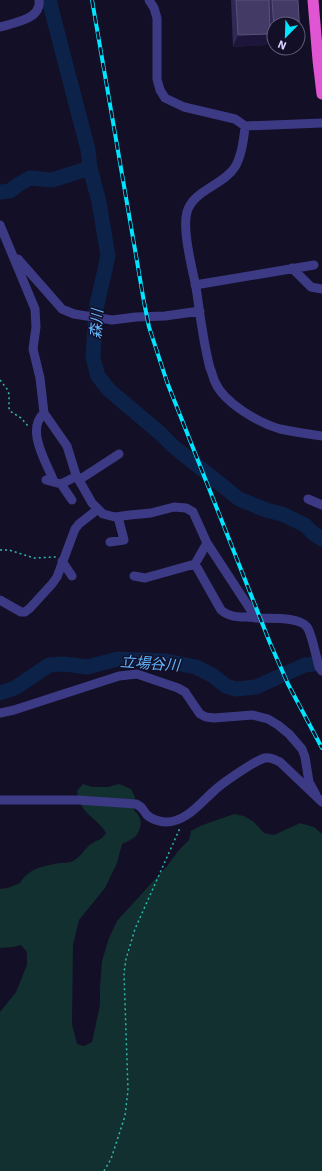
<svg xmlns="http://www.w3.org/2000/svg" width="322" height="1171" viewBox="0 0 322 1171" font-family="'IBM Plex Sans','Noto Sans JP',sans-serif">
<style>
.green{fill:#12302f}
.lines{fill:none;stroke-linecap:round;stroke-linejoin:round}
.river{stroke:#0c2248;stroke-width:15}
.path{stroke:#2fb8b0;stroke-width:1.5;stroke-dasharray:2 3;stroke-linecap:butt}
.minor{stroke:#3d3a85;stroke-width:9}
.trunk{stroke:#e055d1;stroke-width:11}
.rail-casing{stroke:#00e5ff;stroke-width:4}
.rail{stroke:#130f26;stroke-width:2.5;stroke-dasharray:8;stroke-linecap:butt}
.wall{fill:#312854}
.shaded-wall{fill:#1d163a}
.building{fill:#433a66;stroke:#5a527e}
.labels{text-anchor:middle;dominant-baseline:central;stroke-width:3;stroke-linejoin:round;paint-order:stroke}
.water-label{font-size:15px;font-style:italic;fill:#62b6ff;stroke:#130f26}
</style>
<rect width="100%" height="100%" fill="#130f26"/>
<path class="green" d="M83,784L92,787H108L119,784L131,789L135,797L134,810C142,817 143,826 136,836C133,839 126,842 122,844L117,863L105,888L79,920L73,945L72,1024L77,1044L84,1046L92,1042L100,1005V987L102,961L109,938L117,921L167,866L179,850L189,840L191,831L200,826L234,814L244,816L254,822L264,833L274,835L300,823L314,827L322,834V1171H0V1012L16,992L27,965V952L21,945L13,947L0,948V889L8,888L20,883C29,868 44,866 60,863C64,863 69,863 73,861C81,857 84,849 91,844C97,840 102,840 106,833C95,815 81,816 77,791Z"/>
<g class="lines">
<path class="river" d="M49,0L88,150L90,168L99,202L108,256L96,309L93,358L98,376L109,390L161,434L173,446L239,499L266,510L282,514L305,525L313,533L322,539
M0,192L10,191L19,184L30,178L52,180L90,168
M0,693L15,688L49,665L64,664L87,667L118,659L166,661L196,667L212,675L226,686L236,689L256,687L305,665L322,663"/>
<path class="path" d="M0,380L7,389L9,394V408L10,411L21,418L28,426
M0,550H9L34,558L56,557
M104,1171L111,1159L125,1116L128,1090L124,973L126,959L135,929L180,828"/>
<path class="minor" d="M149,0L154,8L157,18V79L160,90L165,98L184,107L235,119L245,126L322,123
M0,27C14,23 42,19 39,0
M245,126C244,138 241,157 235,167C224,185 193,190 187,212C182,229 192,268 196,287C200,314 203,342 210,368C212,372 213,378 215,382C224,403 259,423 280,429C294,432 308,434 322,436
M0,225L35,309L36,327L33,349L40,378L44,413L67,446L76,475L92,503L103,514L115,517L130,515L151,513L174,507L186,508L193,512L207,543L256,618C269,619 299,616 307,627C312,634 316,657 319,667L322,671
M18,259L62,309L74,314L112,320L136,317L165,316L200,311
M292,268L311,287L322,289
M195,285L314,265
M44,413C25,430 47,463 54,482
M46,480L61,484L77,476
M79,480L119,454
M61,484L72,500
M308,499L322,505
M110,542L124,540L118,517
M207,543L195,564L221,610C231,619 243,616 256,618
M62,561L72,576
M134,576L145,578L195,564
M0,600L21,612H25L30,608L52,584L57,577L75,529L79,524L98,509
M0,713L14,710L119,676L137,674L178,688L185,692L200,714L206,717L214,718L253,715L268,719L278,725L289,734L302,749L305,757L309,782L316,795
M0,800H78L136,804C143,807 142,809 147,815C151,819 160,822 166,822C186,822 200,803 214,791C222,783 256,760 265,758C271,757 275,760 280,762L322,802"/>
<path class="trunk" d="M313,0L318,60L322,94"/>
<defs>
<path id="rail" d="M92,0L144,302L149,327L167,382L270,643L288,684L322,748"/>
</defs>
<use href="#rail" class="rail-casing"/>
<use href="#rail" class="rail"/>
</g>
<path class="wall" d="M231,0H298L300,36L298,43V24H274V48L271,49L270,36L266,45L233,47Z"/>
<path class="shaded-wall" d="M270,34L266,45L233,47L238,35Z
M298,36H300L298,43Z
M274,40V48H287L271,49Z"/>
<path class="building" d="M236,0H269L270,34L238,35Z
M272,0H298L300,36H298V24H274V27Z"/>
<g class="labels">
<g class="water-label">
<text transform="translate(96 324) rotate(-86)">森川</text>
<text transform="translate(150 663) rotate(4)">立場谷川</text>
</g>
</g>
<g transform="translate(286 36) rotate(203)"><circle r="19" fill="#130f26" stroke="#625e7d"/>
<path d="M0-3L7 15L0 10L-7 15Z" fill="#00e5ff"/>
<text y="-6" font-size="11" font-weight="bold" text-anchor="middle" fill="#d9d4ff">N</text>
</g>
</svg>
